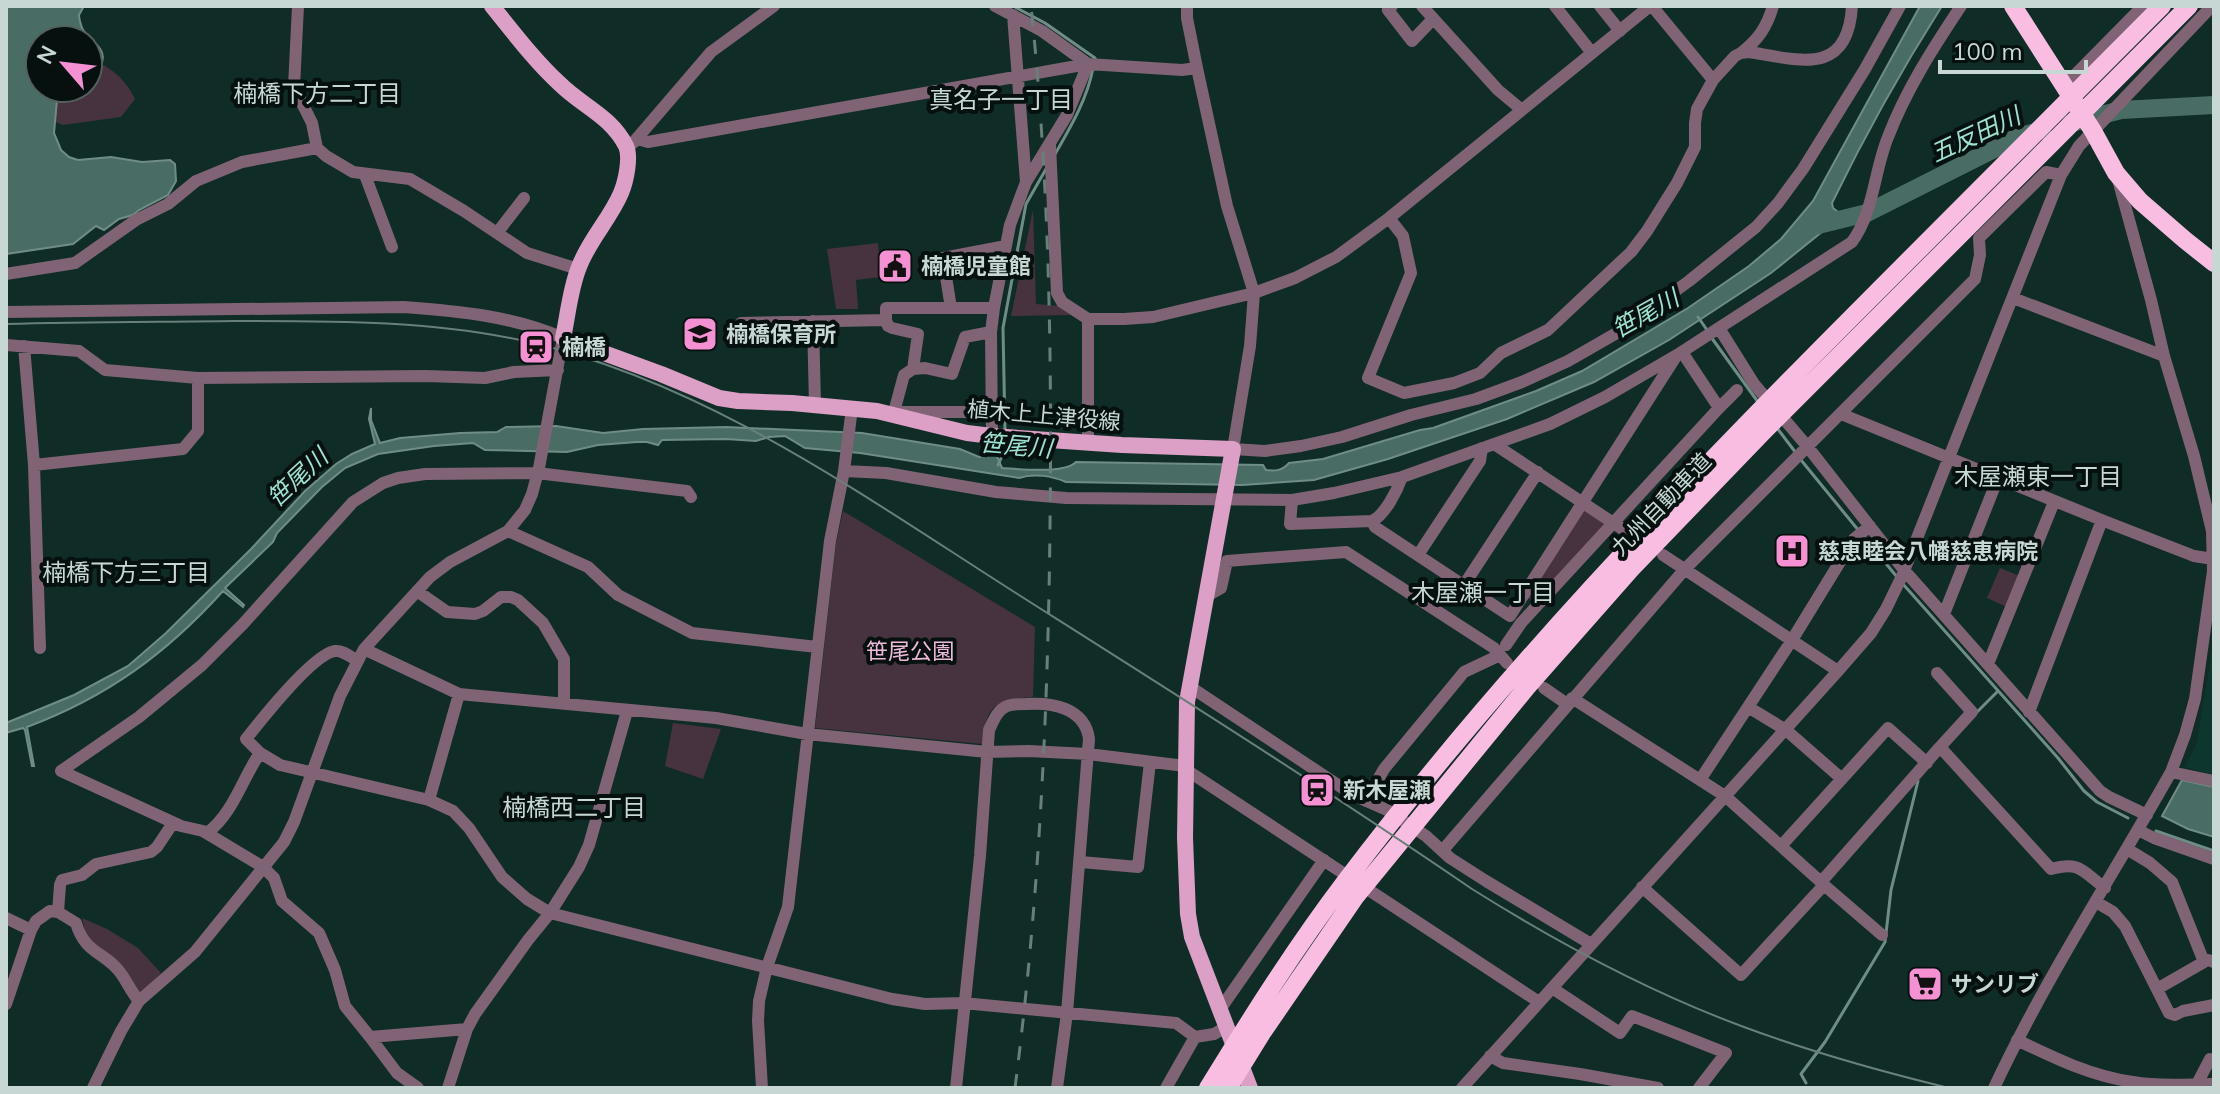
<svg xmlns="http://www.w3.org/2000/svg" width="2220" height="1094" viewBox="0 0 2220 1094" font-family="Mulish,'Noto Sans JP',sans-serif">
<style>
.built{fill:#0d362f}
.green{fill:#47323f}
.water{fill:#496d65;stroke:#6f8d86;stroke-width:2}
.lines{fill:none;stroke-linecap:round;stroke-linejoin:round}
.stream{stroke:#6f8d86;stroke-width:3}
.river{stroke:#496d65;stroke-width:18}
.minor{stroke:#806375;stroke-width:12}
.major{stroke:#dc9fc5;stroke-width:16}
.highway{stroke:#f8bde1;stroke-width:18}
.tram{stroke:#697f7a;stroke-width:2}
.rail{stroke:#697f7a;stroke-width:3;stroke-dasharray:14 14;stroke-linecap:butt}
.labels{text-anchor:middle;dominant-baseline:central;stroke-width:8;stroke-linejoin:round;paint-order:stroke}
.poi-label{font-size:22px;font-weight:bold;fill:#c7d7d3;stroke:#06110f;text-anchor:start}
.street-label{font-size:22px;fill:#c7d7d3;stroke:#06110f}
.park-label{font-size:22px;fill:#eebada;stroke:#06110f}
.neighbourhood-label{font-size:24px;fill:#c7d7d3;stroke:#06110f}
.water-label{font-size:24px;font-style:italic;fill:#9ce2d3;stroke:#06110f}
</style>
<rect width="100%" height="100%" fill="#0f2c26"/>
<path class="built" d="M2214,639V775L2185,767L2197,742Z"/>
<path class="green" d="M88,61C109,63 126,80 135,99L121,117L63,125L45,118L40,88H88Z
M1033,210L1036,304L1060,306L1072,315L1011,316Z
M878,243L881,277L856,280L858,309H836L827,249Z
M1584,509L1607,524L1534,602L1526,597Z
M843,511L1035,627L1033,697C996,700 985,705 983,744L815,728L836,543Z
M2000,568L2020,576L2007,607L1987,598Z
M673,723L721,729L703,779L665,766Z
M82,918L107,929L138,948L161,973L141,994L87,939Z"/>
<path class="water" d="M6,6H84L79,15C79,18 81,25 82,28C88,40 107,47 102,62C100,69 92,72 88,77V40H40V88H69L61,94L57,100L54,133L61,150L69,157L78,160L111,157L142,162L170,160L175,164L176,181L168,195L139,210L133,215L119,219L104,230L96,226L73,244L6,254Z
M1920,6H1942C1902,69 1865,135 1832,203L1833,208L1838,212L1828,227L1771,273L1669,340L1594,382L1507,419L1388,459L1314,480L1242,485L1066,482C1052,476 1034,473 1019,478L860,453L805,448L785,436L769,437L756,441L726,439L662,440L658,445L647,442H637L598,445L567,452L485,450L473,443L434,446L378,454L345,468L322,487L277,533L273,542L225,588L244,605L243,607L223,591C166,654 107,697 27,727L34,766H32L25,730L23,728L6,733V723L74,695L128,666L166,633L251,549L305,491L336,464L352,454L375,444L369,419L371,408V420L380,443L400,438L460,433L497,432L506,427L556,426L603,433L643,429L726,427L862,433L960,449L979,457L996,454L1002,468C1020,469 1064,474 1076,462L1263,465L1266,470C1275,471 1282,471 1289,463L1323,459L1420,430L1433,428L1536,391L1582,371L1688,308L1749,266L1781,239L1813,201Z
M2182,780L2214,787V837L2188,829L2162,816Z"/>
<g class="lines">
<path class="stream" d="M1013,6L1045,23L1095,58V61
M1054,156C1070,128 1087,100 1093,68
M1698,317L1707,330
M1711,337L1758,402
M1777,428L1796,453
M1005,430L1003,328L1026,204L1046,169
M1801,460L1859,531
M998,465L1002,456L1004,441
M1864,537L1897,577
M1902,583L2058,758L2084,791L2097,802L2128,818
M1975,714L1998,691
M2156,831L2214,851
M1806,1083L1801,1074L1825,1042L1885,942L1891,890L1918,781"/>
<path class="river" d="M2071,123L2121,110L2214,105
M1810,227L1867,213L2018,137L2042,130"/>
<path class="minor" d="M298,6L294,87L312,123L317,148L326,156L353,172L410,179L464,211L527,253L578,269
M1187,6V18L1197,68L1227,206L1254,293L1250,346L1233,449L1265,451L1301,446L1342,437L1411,415L1476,399L1522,382L1568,361L1622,330L1689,281L1756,227L1778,203L1803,169L1865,69L1900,6
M1392,6L1388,10L1412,41L1433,19
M1422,6L1498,90L1522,110
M1555,6L1592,53
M1600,6L1620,31
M1652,6L1713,80
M1013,15L1026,182
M1741,53C1758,40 1767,27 1773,6
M2064,86L2143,6
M637,139L648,142L1088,64L1182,70L1197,68
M633,143L711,52L774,6
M1050,145L1057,293L1062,302L1088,319H1124L1153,317L1254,293L1295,278L1336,257L1389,218L1650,6
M365,175L392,247
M1389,218L1403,236L1411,273L1368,378L1404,393L1454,383L1480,373L1501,353L1548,330L1631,252L1647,231L1677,183L1695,147V123L1697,109L1713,80L1735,56L1741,53L1749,52C1799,60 1848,77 1852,6
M497,233L524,198
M6,274L75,263L136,220L168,204L196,181L242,162L317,148
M2013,298L2164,356
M951,308L943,258L1006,246
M6,312L404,307C458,311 513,316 563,338L539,468L532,494L525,510L508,531L450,562L430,577L364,649L340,696L294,822L284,842L195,952L139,1001L121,1031L93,1088
M1088,319V443
M886,320L888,326L892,328L918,334L913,369L904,375L894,412
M813,321L815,405
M741,323L886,320V308H994
M1719,328L1754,384L1807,446L1904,570L2100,791L2109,797L2147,815
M6,345L79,351L105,370L198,378L426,376L485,378L514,372L558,370
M24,346L34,465L40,648
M913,369L925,368L952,374L965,337L991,332
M1719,408L1737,390
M899,412H992
M1841,414L2104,521L2194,556L2213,559
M992,436L991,332L994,308L1010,225L1026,182L1067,115L1088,64L1042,31L995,6
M1494,444L1627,532
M34,465L183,449L198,431V378
M844,471L886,473L996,492L1066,498L1292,500L1334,493L1402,477L1550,424L1605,397L1677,355L1852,242C1874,212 1874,171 1888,137C1906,90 1933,48 1961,6
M1402,477C1397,491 1385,515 1372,521L1375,527L1510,616L1675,358
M1292,500L1290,524L1372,521
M508,531L588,567L618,595L692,633L817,647
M1418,555L1480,461L1482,448
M1663,555L1838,671
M1464,585L1538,472
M417,591L447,612L475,614L483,611L501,597H511L518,600L543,623L564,659V703
M1205,597L1221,588L1227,561L1346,552L1494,648L1507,663
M1944,614L1998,478
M1506,645L1521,623L1719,408L1682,352
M364,649L459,694L716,718L807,734L987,752L1029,751L1088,754L1185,766
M358,661C352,658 343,650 335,651C313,654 261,720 246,739L260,753L280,765L429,800L453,811L469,828L502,877L527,899L550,913L892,999L925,1004L963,1003L1176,1023L1195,1037L1214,1034L1228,1026
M1988,664L2054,502
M1937,673L1972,712L1940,747
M1189,686L1353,795L1387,810L1426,836L1450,858L1486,881L1591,944
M1544,688L1567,704
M1572,698L1725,796L1821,882
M1748,707L1786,730L1842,779
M2029,712L2102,520
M1185,769L1539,1002
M2171,772L2214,781
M1700,780L1792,640L1854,539L1870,526
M429,800L459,694
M1366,801L1384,769L1464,672L1500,655
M2138,830L2154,838L2214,859
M207,833C233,814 242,779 260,753
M1781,846L1888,728L1927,763
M2127,849L2150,863L2172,882L2204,962L2208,960L2214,962
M1443,850L1685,569L1975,279L1980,255L1979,238L2046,172L2061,175
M1081,862L1138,867L1150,762
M1824,885L1882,935
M1642,887L1741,975L1824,885L1821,882L1940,747L2051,869C2080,861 2082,871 2105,888
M2096,902L2113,912L2125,926L2169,1013L2175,1015L2183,1011L2214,1005
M58,912L60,885L62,880L82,875L96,864L151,852L157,847L173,823
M6,918L31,930
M1552,988L1620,1033L1632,1016L1726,1053L1699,1088
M2157,989L2204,962
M6,1004L31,930L36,921L50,911L58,912L76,923C85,955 107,952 122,975C128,984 132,993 139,1001
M1221,1008L1324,860
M467,1029L370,1037L345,1006L335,970L319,933L282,901L274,878L263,867L203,831L181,826L61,771L139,717L202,665L243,624L353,502L383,483L398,478L425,474L537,473L687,491L691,497
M370,1037L397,1073L418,1088
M2017,1040C2054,1058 2091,1076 2133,1082C2160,1087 2187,1084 2214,1084
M1490,1056L1503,1063L1580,1074L1658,1088
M2197,1084L2210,1059
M448,1088L467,1029L475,1014L528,940L550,913L579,867L589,845L627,711
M762,1088L758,1021L759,1001L767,967L788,907L830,541L844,471L852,408
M956,1088L980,856L989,730C993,722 997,710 1007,706C1012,704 1020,704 1026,704C1052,702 1085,708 1089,739L1067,1013L1057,1088
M1166,1088L1195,1037
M1462,1088L1838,671L1871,633L1886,609L1902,576L2061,175L2079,146L2212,6
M1994,1088C2045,979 2112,877 2171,772L2185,735L2195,699L2213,571L2212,531L2194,456L2164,356L2151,300L2117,176"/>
<path class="major" d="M492,6C513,32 535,61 560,84C582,106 611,116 626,146C631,157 626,181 621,193C610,219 589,240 579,267C570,289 568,315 563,338L661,374L719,398L738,401L792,403L877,411L967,433L992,436L1122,445L1233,449L1187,702L1185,838L1188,914L1192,937L1250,1088"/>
<path class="highway" d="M2013,6L2093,131L2116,173L2140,201L2185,240L2214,263
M1208,1088C1251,1018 1295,948 1345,882C1498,679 1675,495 1854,315C1957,212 2059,109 2162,6
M1228,1088L1262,1033L1356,896L1527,687L1631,569L1764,431L2189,6"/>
<path class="tram" d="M6,324C82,322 158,322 234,321C332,321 429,320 525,341C704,382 856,491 1008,588C1164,687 1320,785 1472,889C1558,943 1649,992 1744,1027C1811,1052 1879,1071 1949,1088"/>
<path class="rail" d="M1015,1088C1039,901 1048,714 1050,526C1052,353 1049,179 1031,6"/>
</g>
<defs>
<symbol id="civic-square" viewBox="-11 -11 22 22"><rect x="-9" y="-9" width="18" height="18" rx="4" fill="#f591d2" stroke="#06110f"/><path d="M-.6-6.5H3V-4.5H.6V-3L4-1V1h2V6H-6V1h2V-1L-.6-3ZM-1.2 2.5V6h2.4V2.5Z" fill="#111"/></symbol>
<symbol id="school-square" viewBox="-11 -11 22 22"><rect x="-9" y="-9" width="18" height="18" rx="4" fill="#f591d2" stroke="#06110f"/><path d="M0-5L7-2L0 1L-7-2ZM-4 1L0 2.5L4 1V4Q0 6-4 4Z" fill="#111"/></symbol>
<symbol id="station-square" viewBox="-11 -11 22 22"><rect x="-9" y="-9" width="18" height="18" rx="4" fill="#f591d2" stroke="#06110f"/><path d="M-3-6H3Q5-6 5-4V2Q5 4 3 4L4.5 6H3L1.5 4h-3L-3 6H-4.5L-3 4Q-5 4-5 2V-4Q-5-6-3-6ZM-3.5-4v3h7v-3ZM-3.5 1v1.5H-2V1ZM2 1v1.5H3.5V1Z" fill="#111"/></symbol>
<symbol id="hospital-square" viewBox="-11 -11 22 22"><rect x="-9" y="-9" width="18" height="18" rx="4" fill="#f591d2" stroke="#06110f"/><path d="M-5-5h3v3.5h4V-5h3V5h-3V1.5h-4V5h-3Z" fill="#111"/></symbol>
<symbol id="supermarket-square" viewBox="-11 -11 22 22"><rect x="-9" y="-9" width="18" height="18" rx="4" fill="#f591d2" stroke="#06110f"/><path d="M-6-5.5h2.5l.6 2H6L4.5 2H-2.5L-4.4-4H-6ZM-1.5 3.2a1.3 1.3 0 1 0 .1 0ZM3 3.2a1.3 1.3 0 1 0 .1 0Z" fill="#111"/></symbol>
</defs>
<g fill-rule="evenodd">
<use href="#civic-square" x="875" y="246" width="40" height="40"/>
<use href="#school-square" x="680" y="314" width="40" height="40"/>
<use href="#station-square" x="516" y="327" width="40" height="40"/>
<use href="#hospital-square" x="1772" y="531" width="40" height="40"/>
<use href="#station-square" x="1297" y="770" width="40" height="40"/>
<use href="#supermarket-square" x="1905" y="964" width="40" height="40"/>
</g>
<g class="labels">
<g class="poi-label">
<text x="921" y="266">楠橋児童館</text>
<text x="726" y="334">楠橋保育所</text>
<text x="562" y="347">楠橋</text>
<text x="1818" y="551">慈恵睦会八幡慈恵病院</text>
<text x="1343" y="790">新木屋瀬</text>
<text x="1951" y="984">サンリブ</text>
</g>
<g class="street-label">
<text transform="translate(1044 415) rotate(5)">植木上上津役線</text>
<text transform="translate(1661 504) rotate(-46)">九州自動車道</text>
</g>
<g class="park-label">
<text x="910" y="651">笹尾公園</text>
</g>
<g class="neighbourhood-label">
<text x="317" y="93">楠橋下方二丁目</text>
<text x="1001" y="99">真名子一丁目</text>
<text x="2038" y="476">木屋瀬東一丁目</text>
<text x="126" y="572">楠橋下方三丁目</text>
<text x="1483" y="592">木屋瀬一丁目</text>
<text x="574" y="807">楠橋西二丁目</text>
</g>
<g class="water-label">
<text transform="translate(1975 134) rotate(-25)">五反田川</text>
<text transform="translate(1645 313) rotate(-29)">笹尾川</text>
<text transform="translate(1016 445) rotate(5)">笹尾川</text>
<text transform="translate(297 477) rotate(-43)">笹尾川</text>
</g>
</g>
<rect width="2220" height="1094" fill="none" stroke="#c7d7d3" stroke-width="16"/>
<g transform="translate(64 64) rotate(298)"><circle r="38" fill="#06110f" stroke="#53605d" stroke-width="2"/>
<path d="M0-6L14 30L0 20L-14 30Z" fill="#f591d2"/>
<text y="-12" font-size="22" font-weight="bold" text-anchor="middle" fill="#c7d7d3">N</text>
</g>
<path d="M1940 60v12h146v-12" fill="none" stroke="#c7d7d3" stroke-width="4"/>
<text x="1952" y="60" font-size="24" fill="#c7d7d3" stroke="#06110f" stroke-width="6" paint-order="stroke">100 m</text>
</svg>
